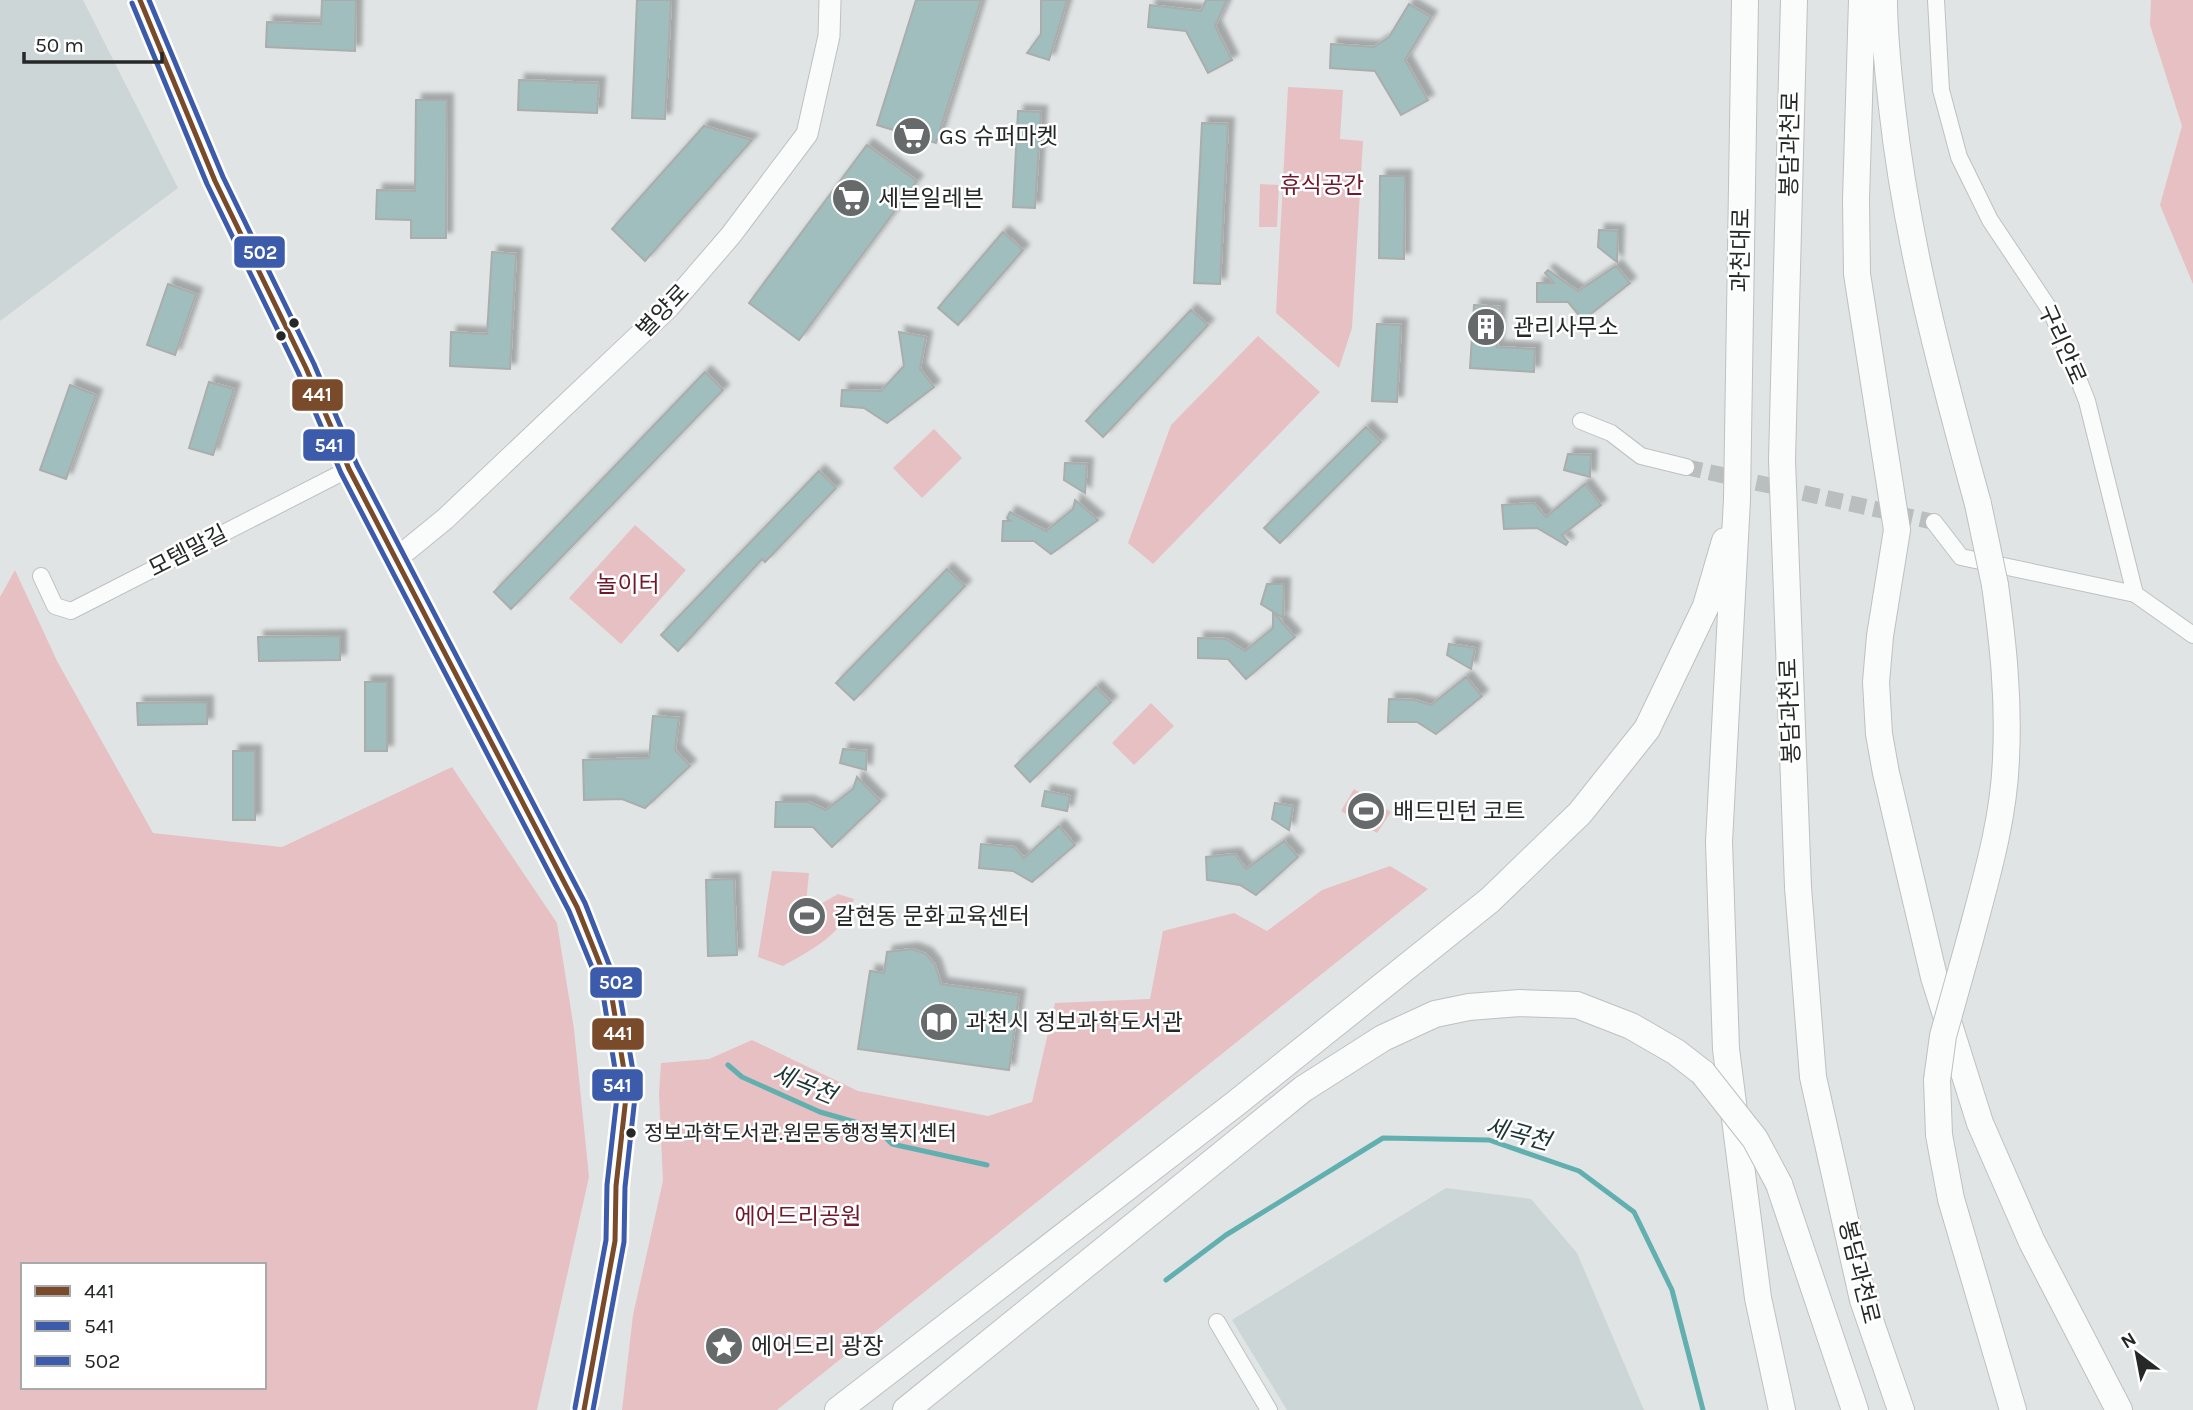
<svg xmlns="http://www.w3.org/2000/svg" width="2193" height="1410" viewBox="0 0 2193 1410" font-family="Karla,'Noto Sans KR',sans-serif">
<style>
.built{fill:#ccd6d6}
.green{fill:#e7c0c4;fill-rule:evenodd}
.lines{fill:none;stroke-linecap:round;stroke-linejoin:round}
.stream{stroke:#61b0af;stroke-width:5}
.building{fill:#9fbebd;stroke:#abadad;stroke-width:2;filter:url(#shadow)}
.minor-tunnel{stroke:#bbbebe;stroke-width:16;stroke-dasharray:16 8;stroke-linecap:butt}
.minor-casing{stroke:#bec1c1;stroke-width:18}
.tertiary-casing{stroke:#bec1c1;stroke-width:23}
.trunk-casing{stroke:#bec1c1;stroke-width:28}
.minor{stroke:#fafbfb;stroke-width:16}
.tertiary{stroke:#fafbfb;stroke-width:21}
.trunk{stroke:#fafbfb;stroke-width:26}
.trunk-bridge-casing{stroke:#bec1c1;stroke-width:28;stroke-linecap:butt}
.trunk-bridge{stroke:#fafbfb;stroke-width:26}
.bus-1-casing{stroke:#fff;stroke-width:10}
.bus-2-casing{stroke:#fff;stroke-width:10}
.bus-3-casing{stroke:#fff;stroke-width:10}
.bus-1{stroke:#7a4b2a;stroke-width:5}
.bus-2{stroke:#3d5bab;stroke-width:5}
.bus-3{stroke:#3d5bab;stroke-width:5}
.bus-dot{fill:#262828;stroke:#fff;stroke-width:2.5}
.labels{text-anchor:middle;dominant-baseline:central;stroke-width:5;stroke-linejoin:round;paint-order:stroke}
.bus-label{font-size:21px;fill:#262828;stroke:#fff;text-anchor:start}
.poi-label{font-size:23px;fill:#262828;stroke:#fff;text-anchor:start}
.street-label{font-size:23px;fill:#262828;stroke:#fff}
.park-label{font-size:23px;fill:#70192d;stroke:#fff}
.water-label{font-size:24px;font-style:italic;fill:#1d3534;stroke:#fff}
.line-badge{stroke:#fff;stroke-width:2.5}
.badge-label{font-size:19px;text-anchor:middle;font-weight:bold;fill:#fff}
</style>
<defs>
<filter id="shadow"><feDropShadow dx="6" dy="-6" stdDeviation="2" flood-color="#0004"/></filter>
</defs>
<rect width="100%" height="100%" fill="#e0e4e4"/>
<path class="built" d="M0,0H83L178,188L0,321Z
M1446,1188L1531,1199L1577,1253L1644,1410H1287L1232,1320Z"/>
<path class="green" d="M2151,0H2193V284L2160,205L2182,126L2150,25Z
M1288,87L1343,90L1340,139L1363,141L1352,328L1339,368L1276,313Z
M1260,184L1279,185L1277,227H1259Z
M1258,336L1320,392L1153,564L1128,543L1171,425Z
M934,429L962,458L922,498L893,468Z
M635,525L686,570L621,644L569,598Z
M15,570L57,661L153,833L282,847L452,767L557,923L574,1029L589,1177L537,1410H0V597ZM23,1265H264V1387H23Z
M1151,703L1174,726L1134,765L1112,743Z
M1354,789L1391,812L1377,833L1341,811Z
M1390,866L1428,889L777,1410H622L633,1315L663,1181L659,1093L661,1063L709,1059L752,1040L858,1091L988,1116L1032,1102L1055,1003L1150,999L1163,931L1234,913L1267,931L1322,890Z
M772,871L809,873L805,913L838,894L854,899C844,934 813,949 783,966L758,957Z"/>
<g class="lines">
<path class="stream" d="M728,1065L742,1077L820,1112L876,1128L892,1144L987,1165
M1166,1280L1226,1235L1383,1138L1489,1140L1579,1171L1634,1212L1672,1290L1703,1410"/>
</g>
<path class="building" d="M322,0H356L355,51L266,47L267,22L321,24Z
M637,0H671L665,119L632,118Z
M916,0H981L936,143L877,125Z
M1041,0H1067L1049,60L1027,53L1041,34Z
M1206,0H1227L1215,26L1232,60L1208,73L1186,31L1148,27L1150,5L1201,11Z
M1409,4L1431,17L1405,60L1428,100L1401,115L1375,71L1330,68L1331,44L1374,47L1389,37Z
M519,80L599,83L597,113L518,110Z
M416,100H447L446,238H411V220L376,219L377,190L415,191Z
M1018,111L1041,112L1035,208L1013,207Z
M1202,123L1228,124L1220,284L1194,283Z
M704,126L752,140L645,261L612,229Z
M867,145L917,181L799,340L749,303Z
M1380,176H1405L1404,259L1379,258Z
M1599,230L1618,231L1617,262L1598,247Z
M1003,232L1023,250L958,325L938,308Z
M492,252L516,254L510,369L450,366L451,332L487,334Z
M1616,266L1630,283L1583,320L1568,302H1537V283H1554L1545,273L1548,270L1578,291Z
M168,284L196,294L175,355L147,345Z
M1474,305L1500,307L1497,347L1535,349L1534,372L1470,368Z
M1191,310L1208,325L1103,437L1086,421Z
M1377,324L1401,325L1397,402L1372,401Z
M899,332L926,337L920,369L934,387L887,423L864,408L841,406L842,390L881,391L904,366Z
M705,372L723,390L511,609L494,592Z
M209,382L234,389L213,455L189,448Z
M70,385L96,395L66,479L40,470Z
M1366,427L1381,442L1280,543L1264,528Z
M1568,454L1591,455L1590,477L1564,470Z
M1065,463L1087,464L1085,493L1064,480Z
M819,471L836,488L765,562L762,559L678,651L661,635Z
M1585,484L1601,505L1562,535L1568,542L1566,545L1537,528L1504,529L1502,505L1534,503L1546,517Z
M1075,500L1098,520L1051,554L1034,541H1002L1003,521H1010L1007,518L1010,512L1046,531L1073,509Z
M947,569L965,586L854,700L836,683Z
M1267,584H1284L1283,618L1261,604Z
M1273,612L1295,637L1246,679L1228,659L1198,658V638L1226,639L1245,651L1273,628Z
M340,636V660L259,661L258,637Z
M1449,644L1475,648L1471,669L1447,655Z
M1466,677L1482,696L1436,734L1417,722H1388L1389,699L1414,700L1431,705Z
M365,682H387V751H365Z
M1096,687L1111,702L1030,782L1015,766Z
M207,702V724L138,725L137,703Z
M653,716L679,718L675,750L690,766L645,808L622,799L584,800L583,760L649,758Z
M843,749L867,751L866,770L840,763Z
M233,751H255V820H233Z
M857,777L880,801L832,847L813,827H775L776,802H808L826,810L853,789Z
M1045,791L1070,796L1067,811L1042,806Z
M1275,803L1293,806L1289,830L1272,819Z
M1059,826L1075,845L1032,882L1013,871L979,868L981,844L1014,847L1024,858Z
M1284,841L1298,857L1256,895L1240,885L1207,880L1206,857L1235,854L1246,869Z
M734,879L737,955L708,956L706,880Z
M912,949L926,954L935,965L941,984L1019,995L1009,1070L858,1049L870,971L884,973L887,952Z"/>
<g class="lines">
<path class="minor-tunnel" d="M1686,467L1934,522"/>
<defs>
<path id="minor" d="M1936,0L1941,90L1959,157L1990,220L2052,313L2087,401L2135,594L2193,635
M1581,421L1611,433L1641,456L1686,467
M1934,522L1961,557L2135,594
M41,576L55,606L71,611L349,469
M1217,1322L1269,1410"/>
<path id="tertiary" d="M140,0L215,181L306,368L349,469L577,907L611,992L627,1088L616,1186L615,1241L584,1410
M396,559L445,519L669,307L731,235L807,134L829,36L830,0"/>
<path id="trunk" d="M1745,0L1737,499L1719,842L1726,1049L1758,1298L1782,1410
M1862,0L1856,200L1857,274L1897,530L1880,636L1876,682L1879,734L1886,773L1934,977L1980,1123L2032,1242L2119,1410
M1884,0C1884,36 1888,71 1892,107C1907,243 1942,373 1978,504
M1782,460L1794,0
M1798,887L1813,1077L1863,1300L1901,1410
M1969,943C1985,882 2004,821 2006,758C2009,699 2003,643 1995,585
M1937,1080L1939,1135L1951,1199L2013,1410
M1779,1184L1855,1410
M585,1409V1410
M838,1410L1235,1104L1490,900L1580,813L1647,729L1706,606L1725,541
M906,1410L1303,1089L1383,1038L1435,1014L1469,1007L1520,1003L1577,1005L1631,1026L1676,1052L1703,1073"/>
</defs>
<use href="#minor" class="minor-casing"/>
<use href="#tertiary" class="tertiary-casing"/>
<use href="#trunk" class="trunk-casing"/>
<use href="#minor" class="minor"/>
<use href="#tertiary" class="tertiary"/>
<use href="#trunk" class="trunk"/>
<defs>
<path id="trunk-bridge" d="M1782,460L1798,887
M1978,504L1995,585
M1703,1073L1755,1139L1779,1184
M1937,1080L1943,1036L1969,943"/>
</defs>
<use href="#trunk-bridge" class="trunk-bridge-casing"/>
<use href="#trunk-bridge" class="trunk-bridge"/>
<defs>
<path id="bus-1" d="M140,0L215,181L306,368L349,469L577,907L611,992L627,1088L616,1186L615,1241L584,1410"/>
<path id="bus-2" d="M132,3L207,184L298,372L341,473L569,911L603,994L618,1088L607,1185L606,1240L575,1408"/>
<path id="bus-3" d="M149,0L223,177L314,364L357,465L585,903L619,990L636,1088L625,1187L624,1242L593,1410"/>
</defs>
<use href="#bus-1" class="bus-1-casing"/>
<use href="#bus-2" class="bus-2-casing"/>
<use href="#bus-3" class="bus-3-casing"/>
<use href="#bus-1" class="bus-1"/>
<use href="#bus-2" class="bus-2"/>
<use href="#bus-3" class="bus-3"/>
</g>
<defs>
<symbol id="supermarket-disc" viewBox="-11 -11 22 22"><circle r="9.5" fill="#676a6a" stroke="#fff"/><path d="M-6-5.5h2.5l.6 2H6L4.5 2H-2.5L-4.4-4H-6ZM-1.5 3.2a1.3 1.3 0 1 0 .1 0ZM3 3.2a1.3 1.3 0 1 0 .1 0Z" fill="#fff"/></symbol>
<symbol id="building-disc" viewBox="-11 -11 22 22"><circle r="9.5" fill="#676a6a" stroke="#fff"/><path d="M-4-6H4V6H1V3H-1V6H-4ZM-2.5-4.3h1.7v1.8h-1.7ZM.8-4.3h1.7v1.8H.8ZM-2.5-1h1.7V.8h-1.7ZM.8-1h1.7V.8H.8Z" fill="#fff"/></symbol>
<symbol id="stadium-disc" viewBox="-11 -11 22 22"><circle r="9.5" fill="#676a6a" stroke="#fff"/><path d="M0-5a6.5 5 0 1 0 0 10a6.5 5 0 1 0 0-10ZM-3.5-1.8h7v3.6h-7Z" fill="#fff"/></symbol>
<symbol id="library-disc" viewBox="-11 -11 22 22"><circle r="9.5" fill="#676a6a" stroke="#fff"/><path d="M-6-4Q-3-5.5-.7-3.5V5Q-3 3-6 4ZM6-4Q3-5.5 .7-3.5V5Q3 3 6 4Z" fill="#fff"/></symbol>
<symbol id="sight-disc" viewBox="-11 -11 22 22"><circle r="9.5" fill="#676a6a" stroke="#fff"/><path d="M0-6L1.8-2.2L6-1.7L2.9 1.2L3.7 5.4L0 3.3L-3.7 5.4L-2.9 1.2L-6-1.7L-1.8-2.2Z" fill="#fff"/></symbol>
</defs>
<g fill-rule="evenodd">
<use href="#supermarket-disc" x="890" y="114" width="44" height="44"/>
<use href="#supermarket-disc" x="829" y="176" width="44" height="44"/>
<use href="#building-disc" x="1464" y="305" width="44" height="44"/>
<use href="#stadium-disc" x="1344" y="789" width="44" height="44"/>
<use href="#stadium-disc" x="785" y="894" width="44" height="44"/>
<use href="#library-disc" x="917" y="1000" width="44" height="44"/>
<use href="#sight-disc" x="702" y="1324" width="44" height="44"/>
</g>
<g class="bus-dot">
<circle cx="294" cy="323" r="6"/>
<circle cx="281" cy="336" r="6"/>
<circle cx="631" cy="1133" r="6"/>
</g>
<g class="labels">
<g class="bus-label">
<text x="644" y="1133">정보과학도서관.원문동행정복지센터</text>
</g>
<g class="poi-label">
<text x="939" y="136">GS 슈퍼마켓</text>
<text x="878" y="198">세븐일레븐</text>
<text x="1513" y="327">관리사무소</text>
<text x="1393" y="811">배드민턴 코트</text>
<text x="834" y="916">갈현동 문화교육센터</text>
<text x="966" y="1022">과천시 정보과학도서관</text>
<text x="751" y="1346">에어드리 광장</text>
</g>
<g class="street-label">
<text transform="translate(1790 144) rotate(-89)">봉담과천로</text>
<text transform="translate(1741 250) rotate(-89)">과천대로</text>
<text transform="translate(663 311) rotate(-46)">별양로</text>
<text transform="translate(2062 344) rotate(66)">구리안로</text>
<text transform="translate(188 551) rotate(-27)">모템말길</text>
<text transform="translate(1790 711) rotate(-92)">봉담과천로</text>
<text transform="translate(1859 1272) rotate(76)">봉담과천로</text>
</g>
<g class="park-label">
<text x="1322" y="185">휴식공간</text>
<text x="628" y="584">놀이터</text>
<text x="798" y="1216">에어드리공원</text>
</g>
<g class="water-label">
<text transform="translate(804 1084) rotate(22)">세곡천</text>
<text transform="translate(1518 1134) rotate(15)">세곡천</text>
</g>
</g>
<g class="line-badge">
<rect x="233" y="235" width="53" height="34" rx="7" fill="#3d5bab"/>
<rect x="291" y="378" width="53" height="34" rx="7" fill="#7a4b2a"/>
<rect x="302" y="428" width="54" height="34" rx="7" fill="#3d5bab"/>
<rect x="589" y="966" width="54" height="33" rx="7" fill="#3d5bab"/>
<rect x="591" y="1017" width="54" height="34" rx="7" fill="#7a4b2a"/>
<rect x="591" y="1068" width="53" height="34" rx="7" fill="#3d5bab"/>
</g>
<g class="badge-label">
<text x="260" y="259">502</text>
<text x="317" y="401">441</text>
<text x="329" y="452">541</text>
<text x="616" y="989">502</text>
<text x="618" y="1040">441</text>
<text x="617" y="1092">541</text>
</g>
<rect x="21" y="1263" width="245" height="126" fill="#ffffff" stroke="#a8a9a9" stroke-width="2"/>
<rect x="35" y="1286" width="35" height="10" fill="#7a4b2a" stroke="#a8a9a9" stroke-width="2"/>
<text x="84" y="1298" font-size="21" fill="#262828">441</text>
<rect x="35" y="1321" width="35" height="10" fill="#3d5bab" stroke="#a8a9a9" stroke-width="2"/>
<text x="84" y="1333" font-size="21" fill="#262828">541</text>
<rect x="35" y="1356" width="35" height="10" fill="#3d5bab" stroke="#a8a9a9" stroke-width="2"/>
<text x="84" y="1368" font-size="21" fill="#262828">502</text>
<g transform="translate(2137 1354) rotate(328)" stroke="#ffffff" stroke-width="5" paint-order="stroke">
<path d="M0-5L12 26L0 18L-12 26Z" fill="#262828"/>
<text y="-10" font-size="19" font-weight="bold" text-anchor="middle" fill="#262828">N</text>
</g>
<path d="M24 52v10h138v-10" fill="none" stroke="#262828" stroke-width="3.5"/>
<text x="35" y="52" font-size="21" fill="#262828" stroke="#ffffff" stroke-width="5" paint-order="stroke">50 m</text>
</svg>
